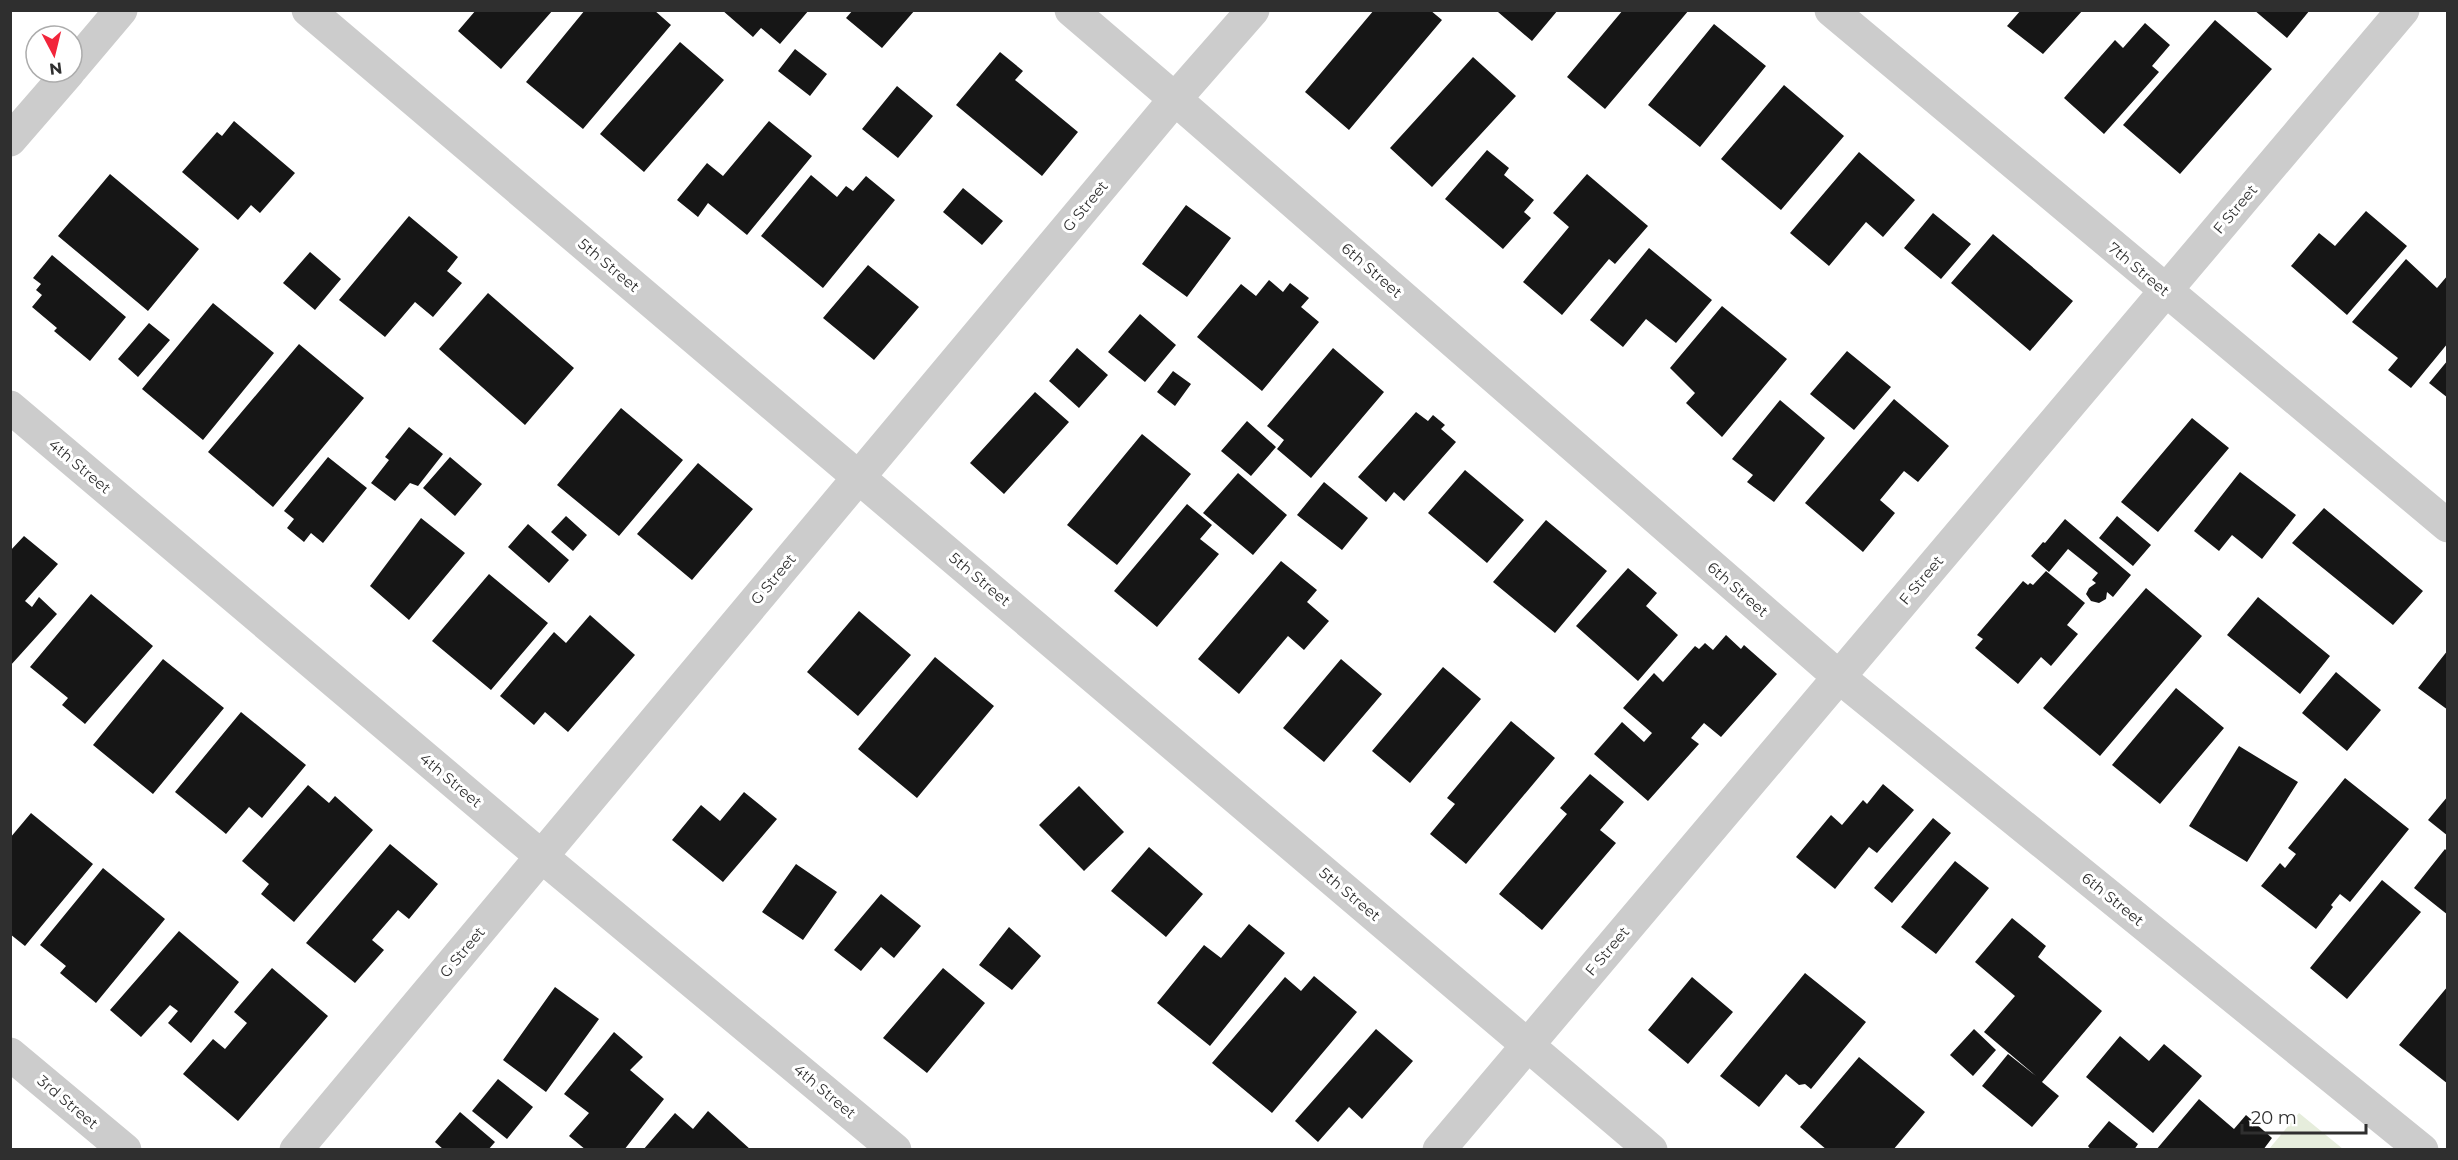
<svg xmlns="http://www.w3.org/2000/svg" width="2458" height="1160" viewBox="0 0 2458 1160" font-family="Montserrat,sans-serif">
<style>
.green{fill:#e6eddc}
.building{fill:#161616}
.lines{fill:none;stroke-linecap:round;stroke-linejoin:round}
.street{stroke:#ccc;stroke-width:33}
.labels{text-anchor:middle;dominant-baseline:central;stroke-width:6;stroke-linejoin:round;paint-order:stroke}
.street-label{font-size:15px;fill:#2f2f2f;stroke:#fff}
</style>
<rect width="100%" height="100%" fill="#fff"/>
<path class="green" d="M2299,1113L2343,1149H2269Z"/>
<path class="building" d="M476,10H553L501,69L458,31Z
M585,10H654L671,25L583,129L526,82Z
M722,10H809L780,44L761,28L753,37Z
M853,10H915L882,48L846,18Z
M1374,10H1430L1442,20L1349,130L1305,92Z
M1500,10H1558L1532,41L1498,12Z
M1623,10H1689L1605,109L1567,77Z
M2021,10H2083L2043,54L2007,26Z
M2254,10H2310L2287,38Z
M2215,20L2272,69L2180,174L2123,125Z
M2145,23L2170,45L2152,66L2159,72L2104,134L2064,98L2115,40L2123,48Z
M1714,24L1766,66L1700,147L1648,105Z
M680,42L724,80L644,172L600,134Z
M795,49L827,74L810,96L778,71Z
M1000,52L1023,71L1015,80L1078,132L1042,176L956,105Z
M1473,57L1516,96L1432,187L1390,148Z
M1784,85L1844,136L1781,210L1721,159Z
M897,86L933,116L898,158L862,129Z
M234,121L295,173L260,213L251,205L238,220L182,172L217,132L222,136Z
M769,121L812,156L747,235L708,203L698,217L677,200L707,163L723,176Z
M1487,150L1509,168L1504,175L1534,200L1524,212L1531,218L1503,249L1445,199Z
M1859,152L1915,200L1883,237L1866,222L1829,266L1790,233Z
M110,174L199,249L148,311L58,236Z
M1587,174L1648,226L1615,264L1609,259L1562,315L1523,282L1569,227L1553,213Z
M811,175L837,197L846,186L853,191L866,176L895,200L823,288L761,236Z
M963,188L1003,221L982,245L943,212Z
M1186,205L1231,238L1187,297L1142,264Z
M2366,211L2407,246L2347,315L2291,266L2319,233L2335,246Z
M1933,213L1971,244L1941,279L1904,248Z
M409,216L458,257L447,271L462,283L433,317L415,302L385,337L339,300Z
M1993,234L2073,301L2030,351L1951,283Z
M1649,248L1712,300L1676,343L1646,319L1623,347L1590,320Z
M310,252L341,279L315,310L283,283Z
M52,255L126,317L90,361L54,331L57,328L32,307L42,295L36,290L41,284L33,278Z
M2406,259L2437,288L2448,275V343L2411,388L2388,370L2398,358L2352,322Z
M868,265L919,307L874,360L823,318Z
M1269,280L1283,292L1290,283L1309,298L1301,307L1319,322L1262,391L1197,337L1241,284L1256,296Z
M488,293L574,368L525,425L439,349Z
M213,303L274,353L203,440L142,389Z
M1722,306L1787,359L1722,437L1686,403L1695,393L1670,368Z
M1140,314L1176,345L1145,382L1108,352Z
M149,323L170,340L138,377L118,359Z
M299,344L364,398L273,507L208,452Z
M1077,348L1108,375L1079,408L1049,381Z
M1333,348L1384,392L1311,478L1277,449L1284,440L1267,426Z
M1847,351L1891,387L1854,430L1810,394Z
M2448,360V398L2429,383Z
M1173,371L1191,384L1175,406L1157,392Z
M1035,392L1069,422L1004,494L970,463Z
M1894,399L1949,446L1918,482L1904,471L1880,500L1895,513L1863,552L1805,503Z
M1780,400L1825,438L1774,502L1747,482L1753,475L1732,459Z
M621,408L683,460L619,536L557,485Z
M1416,412L1428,421L1433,415L1445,425L1441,429L1456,442L1404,501L1394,492L1386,502L1358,477Z
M2192,418L2229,448L2158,532L2121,502Z
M1247,421L1276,447L1251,476L1221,451Z
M409,427L443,454L418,486L410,483L395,501L371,483L389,460L385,457Z
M1142,434L1191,474L1117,565L1067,525Z
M328,457L367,488L323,543L311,533L304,542L287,528L294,519L284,511Z
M450,457L482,484L455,516L423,488Z
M698,463L753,509L692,580L637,534Z
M1465,470L1524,520L1487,563L1428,513Z
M2240,472L2296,515L2262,559L2232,535L2219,551L2194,531Z
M1238,473L1287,515L1253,555L1203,513Z
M1324,482L1368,518L1342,550L1297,515Z
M1187,504L1212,525L1200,539L1219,554L1157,627L1114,591Z
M2324,508L2423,591L2393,625L2292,543Z
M566,516L587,535L573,551L551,532Z
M2117,516L2151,545L2133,566L2099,538Z
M421,518L465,553L409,620L370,586Z
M2065,519L2131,575L2113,597L2107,592L2106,599L2099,603L2091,601L2086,594L2089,588L2096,583L2092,580L2098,573L2068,549L2049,572L2031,556L2043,542L2045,543Z
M1546,520L1607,571L1555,633L1493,582Z
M528,524L569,560L549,583L508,547Z
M24,536L58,564L25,601L32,607L39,597L57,614L10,666V551Z
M1281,561L1317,590L1307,602L1329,621L1304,650L1288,636L1239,694L1198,659Z
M1628,568L1657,593L1646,606L1678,635L1638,681L1576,626Z
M2046,571L2085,603L2067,625L2078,634L2051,666L2041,657L2018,684L1975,648L1983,639L1977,635L2023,581L2028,585L2030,583L2033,585Z
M489,574L548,623L491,690L432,641Z
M2146,588L2202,636L2100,756L2043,708Z
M91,594L153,646L85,724L62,705L68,698L30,667Z
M2258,597L2330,656L2300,694L2227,635Z
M859,611L911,655L858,716L807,672Z
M590,615L635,655L568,732L545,712L534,725L500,696L554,632L566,643Z
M1726,635L1741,649L1744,645L1777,674L1721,737L1704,723L1691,738L1699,744L1648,801L1594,754L1622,722L1644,742L1652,733L1623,708L1654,673L1663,682L1695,646L1699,649L1705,643L1713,650Z
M2448,650V710L2418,688Z
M935,657L994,706L917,798L858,749Z
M163,659L224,708L153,794L93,745Z
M1341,659L1382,694L1324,762L1283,728Z
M1443,667L1481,699L1410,783L1372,751Z
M2336,672L2381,710L2347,751L2302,713Z
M2176,688L2224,728L2160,804L2112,765Z
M241,712L306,765L262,818L249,807L226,834L175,792Z
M1511,721L1555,758L1466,864L1430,834L1455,804L1447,798Z
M2239,746L2298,782L2247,862L2189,826Z
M1590,774L1624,802L1600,830L1616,843L1542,930L1499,894L1567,814L1560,808Z
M2345,778L2409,829L2350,902L2340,894L2331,905L2333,907L2316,929L2261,886L2280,863L2285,868L2296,854L2288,848Z
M1883,784L1914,810L1877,853L1869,847L1835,889L1796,857L1831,815L1842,825L1863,800L1867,804Z
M308,785L329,803L335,796L373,830L294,922L261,894L269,884L242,861Z
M1079,786L1124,832L1084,871L1039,825Z
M744,792L777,819L723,882L672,840L701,805L720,821Z
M2448,796V836L2428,820Z
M31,813L93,864L25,946L10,934V838Z
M1933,818L1951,833L1892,903L1874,888Z
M390,844L438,884L409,919L398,910L372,940L384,950L355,983L306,943Z
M1149,847L1203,894L1166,937L1111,891Z
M2445,849L2448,852V915L2414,888Z
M1955,861L1989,888L1936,954L1901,927Z
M796,864L837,892L803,940L762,912Z
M103,868L165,919L96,1003L60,973L66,966L40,945Z
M2382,880L2421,912L2347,999L2310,968Z
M881,894L921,926L894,958L881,947L861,971L834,950Z
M2012,918L2046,946L2038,957L2102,1011L2042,1082L2059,1096L2032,1127L1982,1086L2008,1054L2036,1076L1984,1032L2015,996L1975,962Z
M1249,924L1285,953L1210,1046L1157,1003L1204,945L1221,958Z
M1009,927L1041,956L1012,990L979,965Z
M179,931L239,982L191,1043L168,1023L178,1011L170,1005L141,1037L110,1010Z
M272,968L328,1016L238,1121L183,1074L213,1039L225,1049L247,1023L234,1012Z
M943,968L985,1003L927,1073L883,1038Z
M1805,973L1866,1022L1811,1089L1805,1084L1799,1085L1786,1074L1759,1107L1720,1076Z
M1314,976L1357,1012L1272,1113L1212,1063L1285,977L1301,991Z
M1692,977L1733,1012L1688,1064L1648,1030Z
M2448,986V1084L2399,1045Z
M555,987L599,1019L546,1092L503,1060Z
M1376,1029L1413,1061L1362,1119L1349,1107L1318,1142L1295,1121Z
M1974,1029L1996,1050L1973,1076L1950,1055Z
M614,1032L643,1057L630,1070L664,1099L624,1150H586L569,1136L589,1113L564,1094Z
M2120,1036L2149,1061L2164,1044L2202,1076L2153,1133L2086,1077Z
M1859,1057L1925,1112L1893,1150H1827L1800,1127Z
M498,1079L533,1107L507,1139L472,1111Z
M2199,1099L2234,1129L2246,1115L2272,1138L2263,1150H2156Z
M708,1111L751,1150H643L675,1113L693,1129Z
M460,1112L495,1142L488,1150H444L435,1142Z
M2109,1121L2138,1144L2134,1150H2091L2088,1146Z"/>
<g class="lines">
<path class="street" d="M308,10L1651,1150
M1071,10L1175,99L1839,677L2422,1150
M1831,10L2448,526
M72,68L121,10
M10,140L69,72
M10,407L541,856L895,1150
M10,1054L125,1150
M296,1150L1175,99L1253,10
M1439,1150L2403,10"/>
</g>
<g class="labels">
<g class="street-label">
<text transform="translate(1085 206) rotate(-50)">G Street</text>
<text transform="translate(2235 209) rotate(-50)">F Street</text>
<text transform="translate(609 265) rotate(40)">5th Street</text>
<text transform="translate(2139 269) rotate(40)">7th Street</text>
<text transform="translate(1372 270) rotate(41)">6th Street</text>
<text transform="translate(80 466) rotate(40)">4th Street</text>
<text transform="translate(773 579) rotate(-50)">G Street</text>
<text transform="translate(980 579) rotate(40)">5th Street</text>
<text transform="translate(1921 580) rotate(-50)">F Street</text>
<text transform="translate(1738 589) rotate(41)">6th Street</text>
<text transform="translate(451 780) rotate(40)">4th Street</text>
<text transform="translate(1350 894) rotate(40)">5th Street</text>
<text transform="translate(2113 899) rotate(39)">6th Street</text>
<text transform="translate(1607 951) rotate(-50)">F Street</text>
<text transform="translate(462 952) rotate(-50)">G Street</text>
<text transform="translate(825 1091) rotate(40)">4th Street</text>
<text transform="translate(68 1102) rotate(40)">3rd Street</text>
</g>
</g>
<rect width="2458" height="1160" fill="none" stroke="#2f2f2f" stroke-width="24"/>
<g transform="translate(54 54) rotate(173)"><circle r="28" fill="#ffffff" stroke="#acacac" stroke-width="1.5"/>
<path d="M0-4.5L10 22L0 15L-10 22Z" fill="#f2253b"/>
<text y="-9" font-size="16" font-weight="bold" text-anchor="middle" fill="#2f2f2f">N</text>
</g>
<path d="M2242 1124v9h124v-9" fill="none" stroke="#2f2f2f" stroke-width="3"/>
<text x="2251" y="1124" font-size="18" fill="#2f2f2f" stroke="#ffffff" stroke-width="4.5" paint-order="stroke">20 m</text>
</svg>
